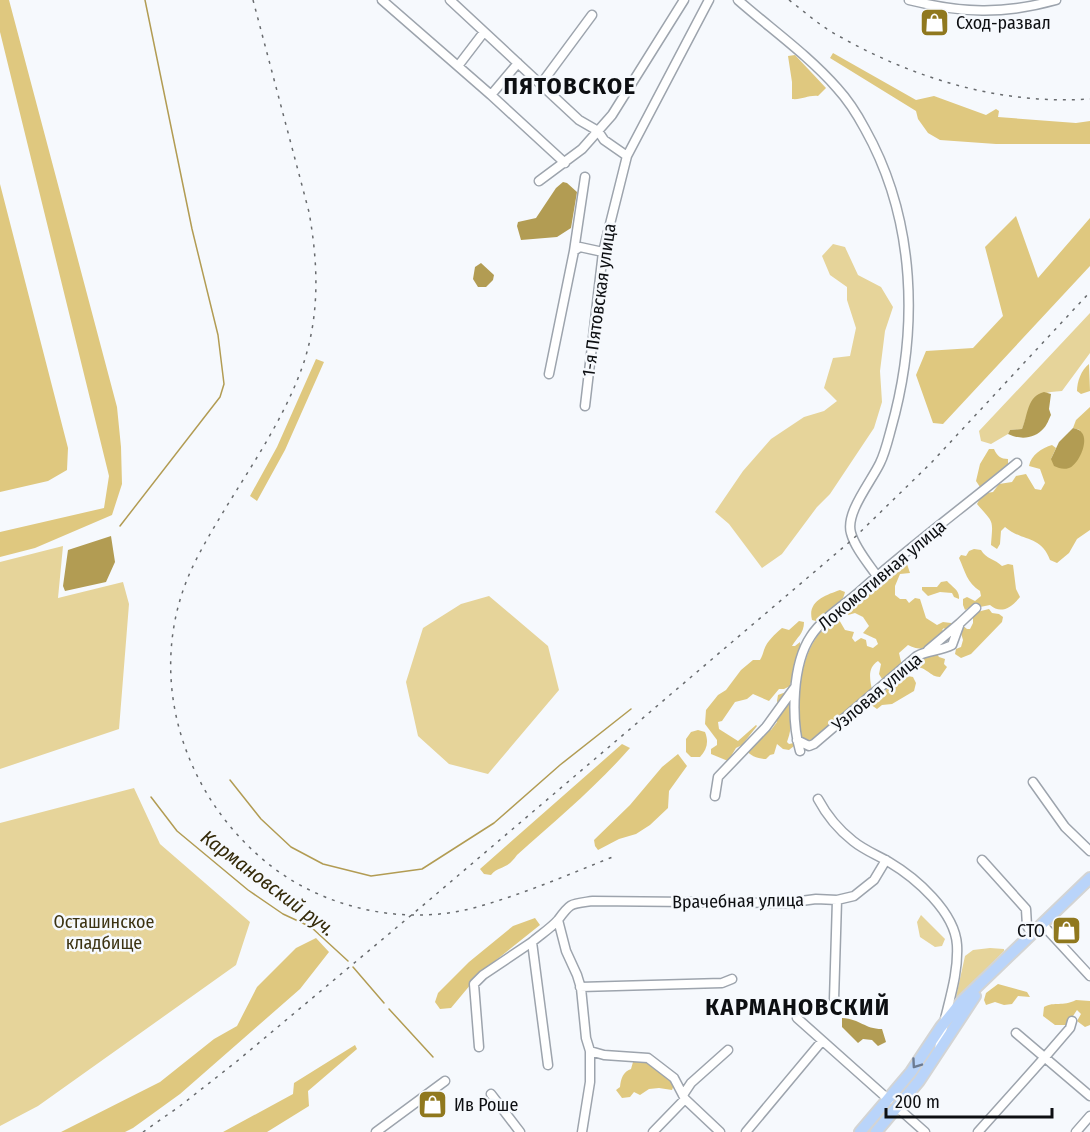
<svg xmlns="http://www.w3.org/2000/svg" width="1090" height="1132" viewBox="0 0 1090 1132" font-family="'Fira Sans Condensed',sans-serif">
<style>
.green{fill:#e6d49a}
.forest{fill:#dfc87f}
.water{fill:#b29c53}
.lines{fill:none;stroke-linecap:round;stroke-linejoin:round}
.stream{stroke:#b29c53;stroke-width:1.5}
.minor-casing{stroke:#9da4ad;stroke-width:11}
.major-casing{stroke:#d3d4d4;stroke-width:14}
.minor{stroke:#fff;stroke-width:8}
.major{stroke:#b9d4fa;stroke-width:10}
.rail{stroke:#686b6e;stroke-width:1.5;stroke-dasharray:3 6;stroke-linecap:butt}
.oneway{stroke:#6c7b92}
.labels{text-anchor:middle;dominant-baseline:central;stroke-width:5;stroke-linejoin:round;paint-order:stroke}
.poi-label{font-size:18px;fill:#0d0f12;stroke:#f6f9fd;text-anchor:start}
.street-label{font-size:18px;fill:#0d0f12;stroke:#f6f9fd}
.park-label{font-size:18px;fill:#3c3312;stroke:#f6f9fd}
.water-label{font-size:20px;font-style:italic;fill:#342a09;stroke:#f6f9fd}
.district-label{font-size:24px;font-weight:bold;letter-spacing:1.5px;fill:#0d0f12;stroke:#f6f9fd}
</style>
<rect width="100%" height="100%" fill="#f6f9fd"/>
<path class="green" d="M833,244L845,247L858,275L881,287L893,307L885,331L880,371L882,402L874,428L830,494L817,507L782,554L762,568L729,524L715,512L743,471L771,439L804,417L824,411L837,401L824,388L833,358L850,356L856,328L847,300V287L830,275L822,256Z
M1090,313V353L1062,391C1028,393 1033,402 1022,429L1010,430L1008,434L991,444L981,441L979,431Z
M63,546L58,598L123,582L129,604L119,729L0,769V562Z
M489,596L548,646L559,690L488,774L449,764L418,736L406,682L423,628L461,604Z
M134,788L160,844L250,922L236,965L38,1106L0,1126V823Z
M921,915L945,939L942,946L935,947L920,937L917,922Z
M990,948L1004,949V951L958,998L956,997L965,956L973,950Z"/>
<path class="forest" d="M0,0H9L117,407L121,447L122,484L112,515L35,548L0,557V532L104,508L109,476L0,32Z
M833,53L916,100L934,96L986,115L996,109L999,111L998,117L1076,123L1090,121V144H996L940,140L928,133L918,119L916,111L830,58Z
M795,55L826,88L818,96C808,95 802,100 792,99V82L788,56Z
M0,184L68,448L67,470L48,481L0,492Z
M1016,216L1038,278L1090,218V266L943,424L933,423L916,375L926,351L973,348L1003,316L985,247Z
M316,359L324,362L285,450L257,501L250,496L277,447Z
M1089,364L1090,391L1081,394L1077,391C1077,382 1081,370 1089,364Z
M1090,407V530L1077,539L1069,553L1057,563L1050,560C1041,535 1022,542 1005,527L1001,531L1000,544L997,549L991,545C993,518 994,524 977,504C981,496 984,493 993,492L999,484L1012,482L1016,476L1026,474L1035,489L1041,490L1045,483L1040,469L1029,466C1031,455 1042,448 1052,445L1056,448L1051,459L1080,430L1073,428L1076,420Z
M989,449H994C997,456 1001,459 1008,459V464L980,487L976,481L980,464Z
M974,549L981,550C986,559 995,559 1002,566L1008,564L1013,565L1016,589L1020,597C1012,607 1001,615 990,605L980,607L977,603L965,610L963,605V599L967,597L975,601L981,596L980,591C967,583 965,571 959,558L961,555L966,556L969,551Z
M900,561H906L910,573L900,574L895,586V595L900,599H906L909,603L915,598L920,599L926,618L937,625L943,622L951,623L955,627L962,625L967,629H970L973,623V613L989,609L992,613L999,614L1003,617L1002,622L971,654L961,658L955,654L956,649L961,647L963,640L961,633L957,632L949,640V634L944,628L942,630L945,632L946,644C932,648 921,652 908,645L899,653L902,666L889,677L882,679L879,674L881,664L878,661C867,668 870,679 872,690L810,743L801,740C794,707 799,653 824,628C828,624 832,619 838,618L845,630L854,632L852,638L855,642L861,638L866,640L867,646L873,648L878,644L876,639L863,633L869,626L863,617L855,613L848,615L845,613V609Z
M947,581C952,587 960,590 959,599L954,597L952,593L940,592L928,596L922,590V587H937L941,582Z
M840,590L845,592C842,606 828,614 816,621L812,620C807,601 826,595 840,590Z
M799,621L804,622C804,634 797,637 792,646H795L800,642C801,651 793,674 790,686L784,689H779L769,701L753,694L747,699L735,702L722,721L718,722L719,729L738,741L756,725L757,726L742,745L736,748L728,761L711,754V749L717,745V740L705,724L706,710L718,695L726,690L741,670L753,660H760C762,657 763,653 764,650C767,641 775,634 782,628L789,630Z
M935,651L939,657L945,659L944,664L947,667L940,677C929,677 927,665 910,667L920,657Z
M908,676L913,677L916,683L914,691L892,704L882,705L877,709L867,702L872,697L879,698C884,695 886,692 886,687L895,679Z
M786,692L790,693C792,711 793,726 787,742L789,744L794,743V746L789,750L783,749L777,744L774,754L770,755L766,759C759,759 749,756 746,749L762,732L771,730L777,722L774,716L779,707L777,701L778,695Z
M698,730L705,732C709,742 707,749 700,757H691L686,752V739L691,732Z
M622,744L630,748C596,787 555,821 517,855C506,871 499,865 491,875L484,874L480,869Z
M678,754L687,766L669,791L668,808L650,825L636,834L619,839L598,850L595,846L594,840L630,805L662,767Z
M535,918L540,925L481,972L451,1008L440,1009L435,1002L438,993L469,962L513,926Z
M316,938L329,952L300,989L180,1094L133,1128L125,1132H61L160,1082L214,1039L237,1026L257,987L296,948Z
M998,984L1027,992L1030,997L1018,996L1012,1004L1004,1005L995,1002L986,1005L984,1000L986,993Z
M1076,1000L1090,1001V1025L1085,1027L1077,1021L1081,1014L1077,1010L1067,1025H1055L1043,1016L1044,1007C1055,1001 1062,1007 1076,1000Z
M355,1045L357,1049L308,1091L309,1106L267,1132H223L293,1094L294,1083Z
M640,1059C652,1062 668,1074 674,1085L672,1090L659,1088L649,1089L640,1095L634,1092L630,1097L622,1098L616,1090L620,1087C621,1078 623,1072 631,1069L633,1062Z"/>
<path class="water" d="M563,182L567,183L577,192L571,228L557,237L521,240L517,226L518,222L536,218L556,188Z
M481,263L494,275L493,280L486,287H478L473,279L475,267Z
M1044,392L1051,394L1049,409L1051,415C1049,419 1047,425 1044,428C1035,439 1020,440 1008,434L1010,430L1022,429C1028,415 1027,396 1044,392Z
M1073,428C1077,429 1080,430 1082,433C1089,442 1078,465 1069,468C1063,470 1059,468 1054,466L1051,459L1059,442Z
M111,536L115,562L106,582L65,591L63,586L68,550Z
M842,1018C861,1019 864,1029 882,1029L886,1042L878,1046L872,1040L863,1039L858,1043L842,1027Z"/>
<g class="lines">
<path class="stream" d="M120,526L220,397L224,384L218,335L192,229L145,0
M230,780L261,819L291,847L323,864L371,876L422,869L494,823L560,765L631,709
M151,797L177,831L248,890L283,914L311,927L348,961
M353,967L384,1003
M389,1009L433,1057"/>
<defs>
<path id="minor" d="M382,0L491,95L565,163
M450,0L579,120L598,131L604,140L627,156
M738,0C771,29 808,55 837,88C848,100 857,114 865,129C916,220 919,330 891,429C888,440 885,453 880,463C871,482 845,513 851,533C855,548 868,563 877,576
M909,0C961,13 1003,15 1056,0
M458,66L484,32
M541,84L592,15
M491,95L518,63
M539,181L582,149L612,115L684,0
M574,251L585,177
M549,374L574,251L580,247L603,252
M585,406L603,252L627,156L709,0
M928,650L960,623
M797,740L809,746L814,744L917,656C928,650 941,651 952,645L960,623L976,608
M800,751C791,719 792,664 811,636C822,619 843,606 858,593C909,547 964,507 1017,463
M1033,782L1065,827L1090,851
M715,796L718,777L766,727L795,687
M818,799C826,814 839,830 853,841C864,850 877,855 889,862C916,878 955,912 957,945C959,981 943,1015 939,1050
M982,860L1026,909L1027,926L1032,934
M558,920L566,951L577,975L581,988L586,1038L590,1051V1082L582,1132
M1042,924L1090,976
M532,942C540,935 551,928 558,920C571,902 571,904 593,901L786,903L816,899L837,900L854,896L874,880L886,860
M580,987L722,983L732,979
M834,1000L837,900
M797,1018L889,1100
M1016,1033L1090,1096
M479,1047L474,984L483,975L532,942L548,1065
M590,1051L604,1055L648,1058L674,1078L685,1099L720,1132
M491,1094L520,1132
M683,1095L691,1083L728,1050
M898,1108L925,1132
M376,1132L445,1081
M653,1132L685,1099
M746,1132L822,1041
M978,1132L1045,1057L1070,1028L1072,1021
M1076,1132L1090,1116"/>
<path id="major" d="M860,1132L911,1072L941,1027L963,1000L1090,878
M876,1132L919,1081L975,996"/>
</defs>
<use href="#minor" class="minor-casing"/>
<use href="#major" class="major-casing"/>
<use href="#minor" class="minor"/>
<use href="#major" class="major"/>
<path class="rail" d="M253,0L309,212C318,263 320,312 304,362C280,433 231,492 197,558C142,663 177,789 266,862C323,909 406,927 477,907C524,894 570,874 615,856
M789,0C805,12 820,26 837,35C914,79 1002,105 1090,99
M143,1132L180,1106L236,1062L427,902L853,539L931,463L1090,292"/>
</g>
<defs><path id="oneway-chevron" d="M-2-3.5L2.5 0L-2 3.5" fill="none" stroke-width="1.6" stroke-linecap="round" stroke-linejoin="round" transform="scale(1.5)"/></defs>
<use class="oneway" href="#oneway-chevron" transform="translate(916 1064) rotate(125)"/>
<defs>
<symbol id="shop-square" viewBox="-11 -11 22 22"><rect x="-9" y="-9" width="18" height="18" rx="4" fill="#90781e" stroke="#f6f9fd"/><path d="M-5-2.5h2.3a2.7 3.5 0 0 1 5.4 0H5L5.5 6h-11ZM-1.5-2.5h3a1.5 2.3 0 0 0-3 0Z" fill="#fff"/></symbol>
</defs>
<g fill-rule="evenodd">
<use href="#shop-square" x="918" y="6" width="33" height="33"/>
<use href="#shop-square" x="1050" y="914" width="33" height="33"/>
<use href="#shop-square" x="416" y="1088" width="33" height="33"/>
</g>
<g class="labels">
<g class="poi-label">
<text x="956" y="23">Сход-развал</text>
<text x="1045" y="931" text-anchor="end">СТО</text>
<text x="454" y="1105">Ив Роше</text>
</g>
<g class="street-label">
<text transform="translate(599 300) rotate(-82)">1-я Пятовская улица</text>
<text transform="translate(882 575) rotate(-40)">Локомотивная улица</text>
<text transform="translate(877 692) rotate(-40)">Узловая улица</text>
<text transform="translate(738 901) rotate(-1)">Врачебная улица</text>
</g>
<g class="park-label">
<text x="104" y="922">Осташинское<tspan x="104" dy="21">кладбище</tspan></text>
</g>
<g class="water-label">
<text transform="translate(268 883) rotate(37)">Кармановский руч.</text>
</g>
<g class="district-label">
<text x="570" y="86">ПЯТОВСКОЕ</text>
<text x="798" y="1007">КАРМАНОВСКИЙ</text>
</g>
</g>
<path d="M886 1108v9h166v-9" fill="none" stroke="#0d0f12" stroke-width="3"/>
<text x="895" y="1108" font-size="18" fill="#0d0f12" stroke="#f6f9fd" stroke-width="4.5" paint-order="stroke">200 m</text>
</svg>
